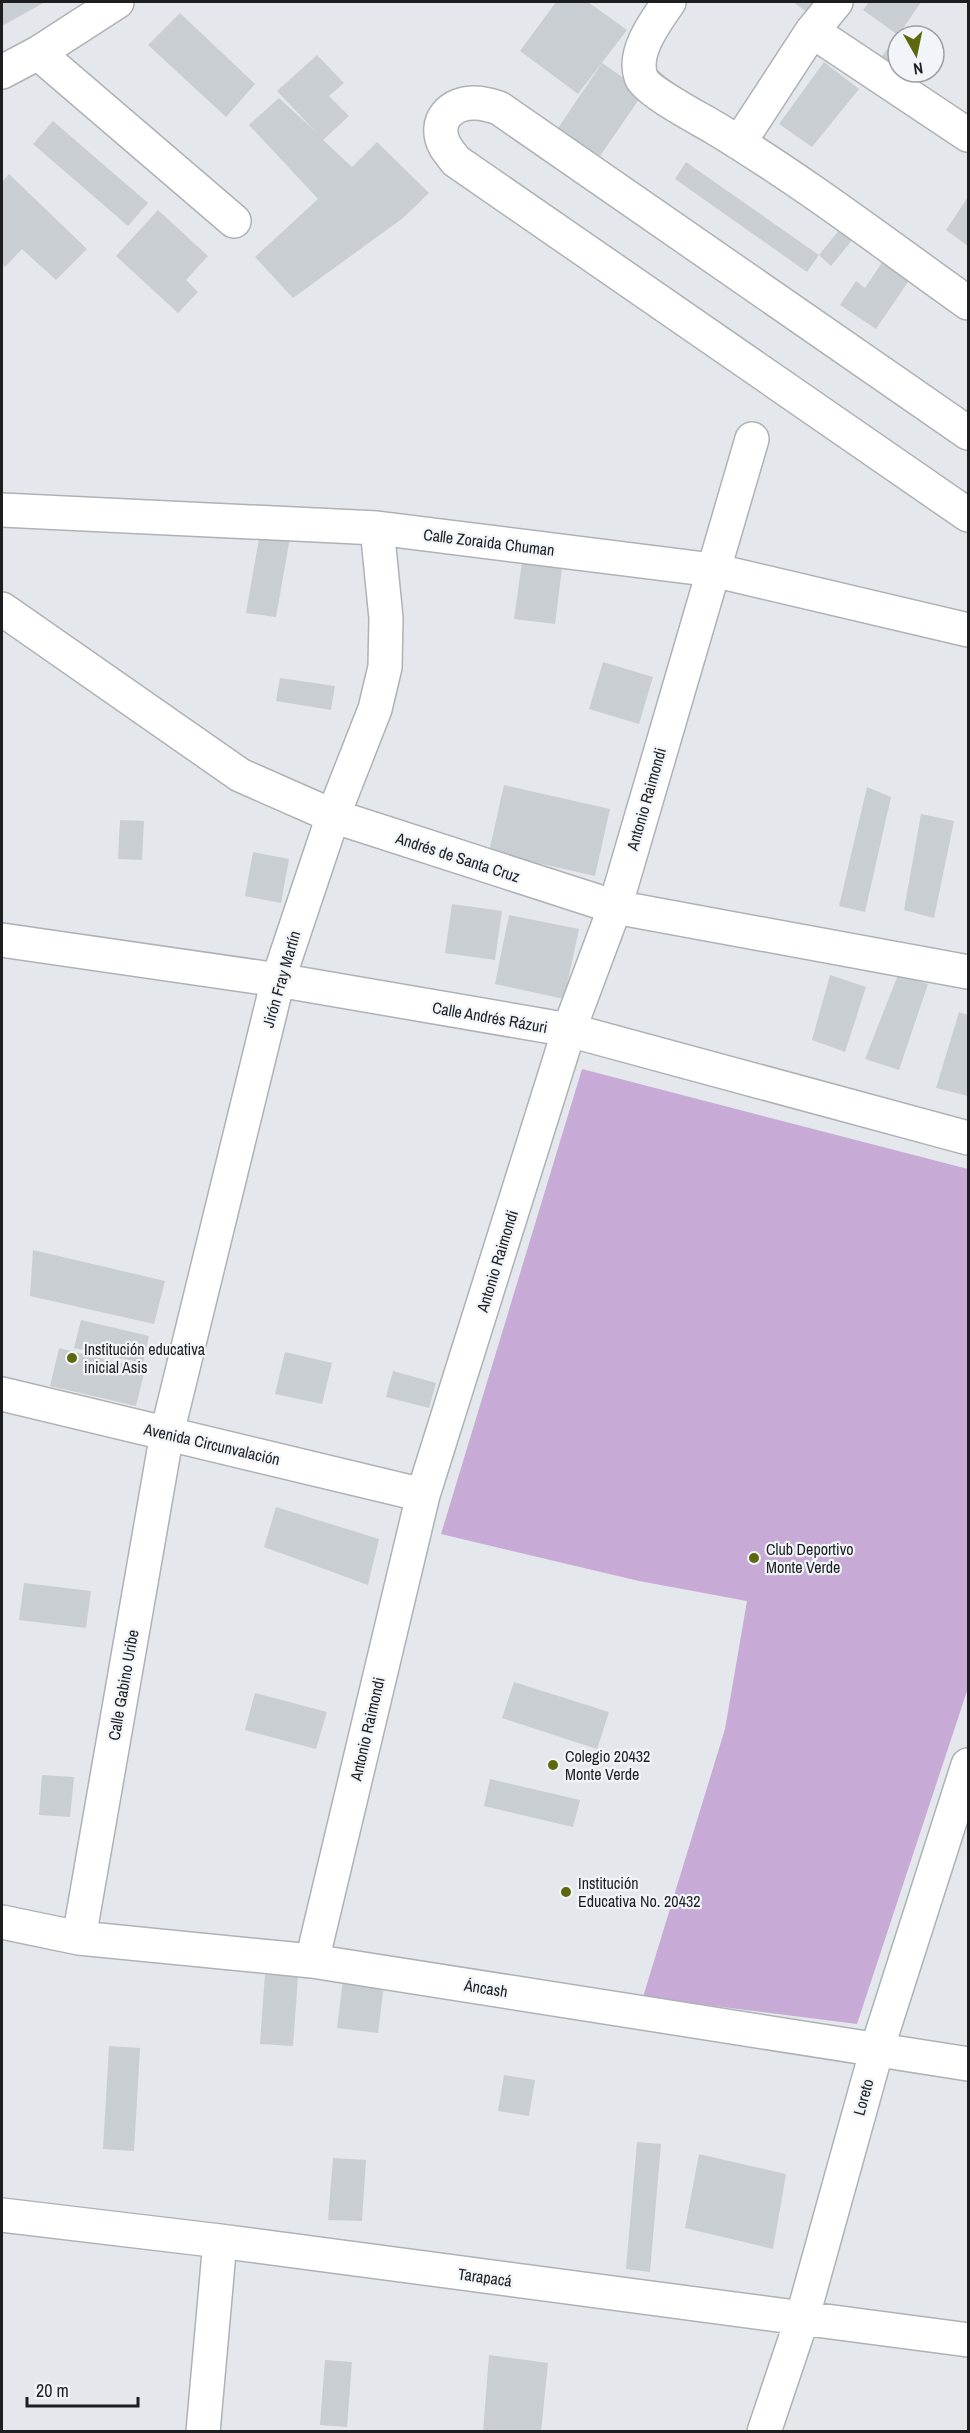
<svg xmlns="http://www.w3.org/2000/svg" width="970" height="2433" viewBox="0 0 970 2433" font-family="'Archivo Narrow',sans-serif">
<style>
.green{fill:#c7aad6}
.building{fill:#c8ced1}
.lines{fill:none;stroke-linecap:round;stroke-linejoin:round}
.street-casing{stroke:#aeb1b6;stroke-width:36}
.street{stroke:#fff;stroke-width:33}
.poi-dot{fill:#5d680d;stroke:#f1f5fa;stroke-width:2}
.labels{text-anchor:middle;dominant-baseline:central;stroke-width:4.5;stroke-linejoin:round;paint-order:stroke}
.street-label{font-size:16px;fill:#1d1e20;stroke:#f1f5fa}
.poi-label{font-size:16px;fill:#1d1e20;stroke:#f1f5fa;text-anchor:start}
</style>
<rect width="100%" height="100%" fill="#e4e8ec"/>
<path class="green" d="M582,1069L968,1169V1688L857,2024L643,1997L725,1729L747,1601L639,1581L441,1534Z"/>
<path class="building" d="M2,2H45L2,26Z
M556,2H588L627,30L578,94L520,51Z
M793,2H816L808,13Z
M869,2H921L902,30L909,36H898V68L882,56L898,35L863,10Z
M180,13L255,84L226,117L148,45Z
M317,55L344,83L329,96L349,116L323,140L352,167L377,142L429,193L403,218L293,298L255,257L318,199L249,125L279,98L316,132L277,91Z
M824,62L859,89L812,147L779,124Z
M602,63L644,92L600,156L558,128Z
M903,72H928L919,84Z
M53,121L148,203L128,226L33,144Z
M686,162L819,255L840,229L853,239L831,266L819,255L807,272L675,179Z
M9,174L87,249L56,280L22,249L5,267L2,264V182Z
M968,197V246L946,230Z
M158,210L208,256L186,280L198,292L178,313L116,256Z
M883,261L910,279L876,329L840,305L856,281L865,288Z
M261,527L291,532L276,617L246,613Z
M523,555L563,560L555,624L514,619Z
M603,662L653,677L639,724L589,709Z
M280,678L335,686L331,710L276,701Z
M504,785L610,809L595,876L489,852Z
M867,787L891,797L865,912L839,906Z
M921,814L954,821L934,918L904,910Z
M120,820L144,821L142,860L118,859Z
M253,852L289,859L281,903L245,896Z
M452,904L502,911L495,960L445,953Z
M509,915L579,929L564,999L495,984Z
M830,975L866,987L845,1052L812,1040Z
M898,975L928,984L899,1070L865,1059Z
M959,1012L968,1015V1096L936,1088Z
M33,1250L165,1281L154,1324L30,1296Z
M81,1320L149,1336L143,1363L74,1348Z
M59,1348L145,1369L136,1406L50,1386Z
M285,1352L332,1363L322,1404L275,1394Z
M393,1371L436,1383L429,1408L386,1397Z
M276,1507L379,1539L368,1585L264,1547Z
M24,1583L91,1591L86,1628L19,1620Z
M514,1682L609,1712L597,1749L502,1718Z
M255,1693L327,1712L316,1749L245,1730Z
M42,1775L74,1777L70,1817L39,1815Z
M490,1779L580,1800L573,1827L484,1806Z
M265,1974L298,1977L293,2046L260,2044Z
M343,1980L384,1985L378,2033L337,2028Z
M109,2046L140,2048L134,2151L103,2149Z
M504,2075L535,2080L529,2116L498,2111Z
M637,2142L661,2144L650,2272L626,2269Z
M699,2154L786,2174L773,2249L685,2228Z
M333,2158L366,2160L362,2221L328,2220Z
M489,2355L548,2363L541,2432H483Z
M325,2360L352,2362L347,2427L320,2425Z"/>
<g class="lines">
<defs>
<path id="street" d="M669,2C656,21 632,52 641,77C646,91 700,119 715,128C803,181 885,244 968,303
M812,31L968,135
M38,53L234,221
M2,72L38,53L117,2
M739,143L812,31L836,2
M968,433L499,108C492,106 484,103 476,103C451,102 432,121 445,146C448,151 452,156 456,161L968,515
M2,510L377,528L713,570L968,630
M2,609L240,775L333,816L615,907L968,972
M2,940L278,980L569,1030L968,1138
M2,1394L423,1495
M2,1922L79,1938L312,1961L968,2064
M79,1938L167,1433L278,980L333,816L375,709L385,667L386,618L377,528
M312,1961L423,1495L569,1030L615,907L752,439
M2,2215L220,2241L968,2340
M203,2432L220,2241
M764,2432L802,2319L877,2049L968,1765"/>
</defs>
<use href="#street" class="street-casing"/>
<use href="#street" class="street"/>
</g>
<g class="poi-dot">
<circle cx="72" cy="1358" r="6"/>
<circle cx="754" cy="1558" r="6"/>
<circle cx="553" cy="1765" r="6"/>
<circle cx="566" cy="1892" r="6"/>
</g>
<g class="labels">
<g class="street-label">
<text transform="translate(489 542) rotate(7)">Calle Zoraida Chuman</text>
<text transform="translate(646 799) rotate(-74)">Antonio Raimondi</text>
<text transform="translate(458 857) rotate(18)">Andrés de Santa Cruz</text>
<text transform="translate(281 979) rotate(-74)">Jirón Fray Martín</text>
<text transform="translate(490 1017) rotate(10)">Calle Andrés Rázuri</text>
<text transform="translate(497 1261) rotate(-73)">Antonio Raimondi</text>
<text transform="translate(212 1444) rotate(13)">Avenida Circunvalación</text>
<text transform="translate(123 1685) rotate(-80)">Calle Gabino Uribe</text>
<text transform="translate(367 1729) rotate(-77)">Antonio Raimondi</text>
<text transform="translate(486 1988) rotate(9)">Áncash</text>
<text transform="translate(863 2097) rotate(-75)">Loreto</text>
<text transform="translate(485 2277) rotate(8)">Tarapacá</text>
</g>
<g class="poi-label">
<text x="84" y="1349">Institución educativa<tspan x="84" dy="18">inicial Asis</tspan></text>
<text x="766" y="1549">Club Deportivo<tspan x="766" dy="18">Monte Verde</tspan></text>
<text x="565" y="1756">Colegio 20432<tspan x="565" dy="18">Monte Verde</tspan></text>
<text x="578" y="1883">Institución<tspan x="578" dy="18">Educativa No. 20432</tspan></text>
</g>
</g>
<rect width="970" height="2433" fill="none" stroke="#1d1e20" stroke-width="6"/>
<g transform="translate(916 54) rotate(171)"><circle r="28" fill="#f1f5fa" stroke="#9c9fa3" stroke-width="1.5"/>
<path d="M0-4.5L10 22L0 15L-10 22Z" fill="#5d680d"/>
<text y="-9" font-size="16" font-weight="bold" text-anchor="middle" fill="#1d1e20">N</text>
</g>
<path d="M27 2397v9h111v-9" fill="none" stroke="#1d1e20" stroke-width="3"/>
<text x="36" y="2397" font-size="18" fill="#1d1e20" stroke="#f1f5fa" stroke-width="4.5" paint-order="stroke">20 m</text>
</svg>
